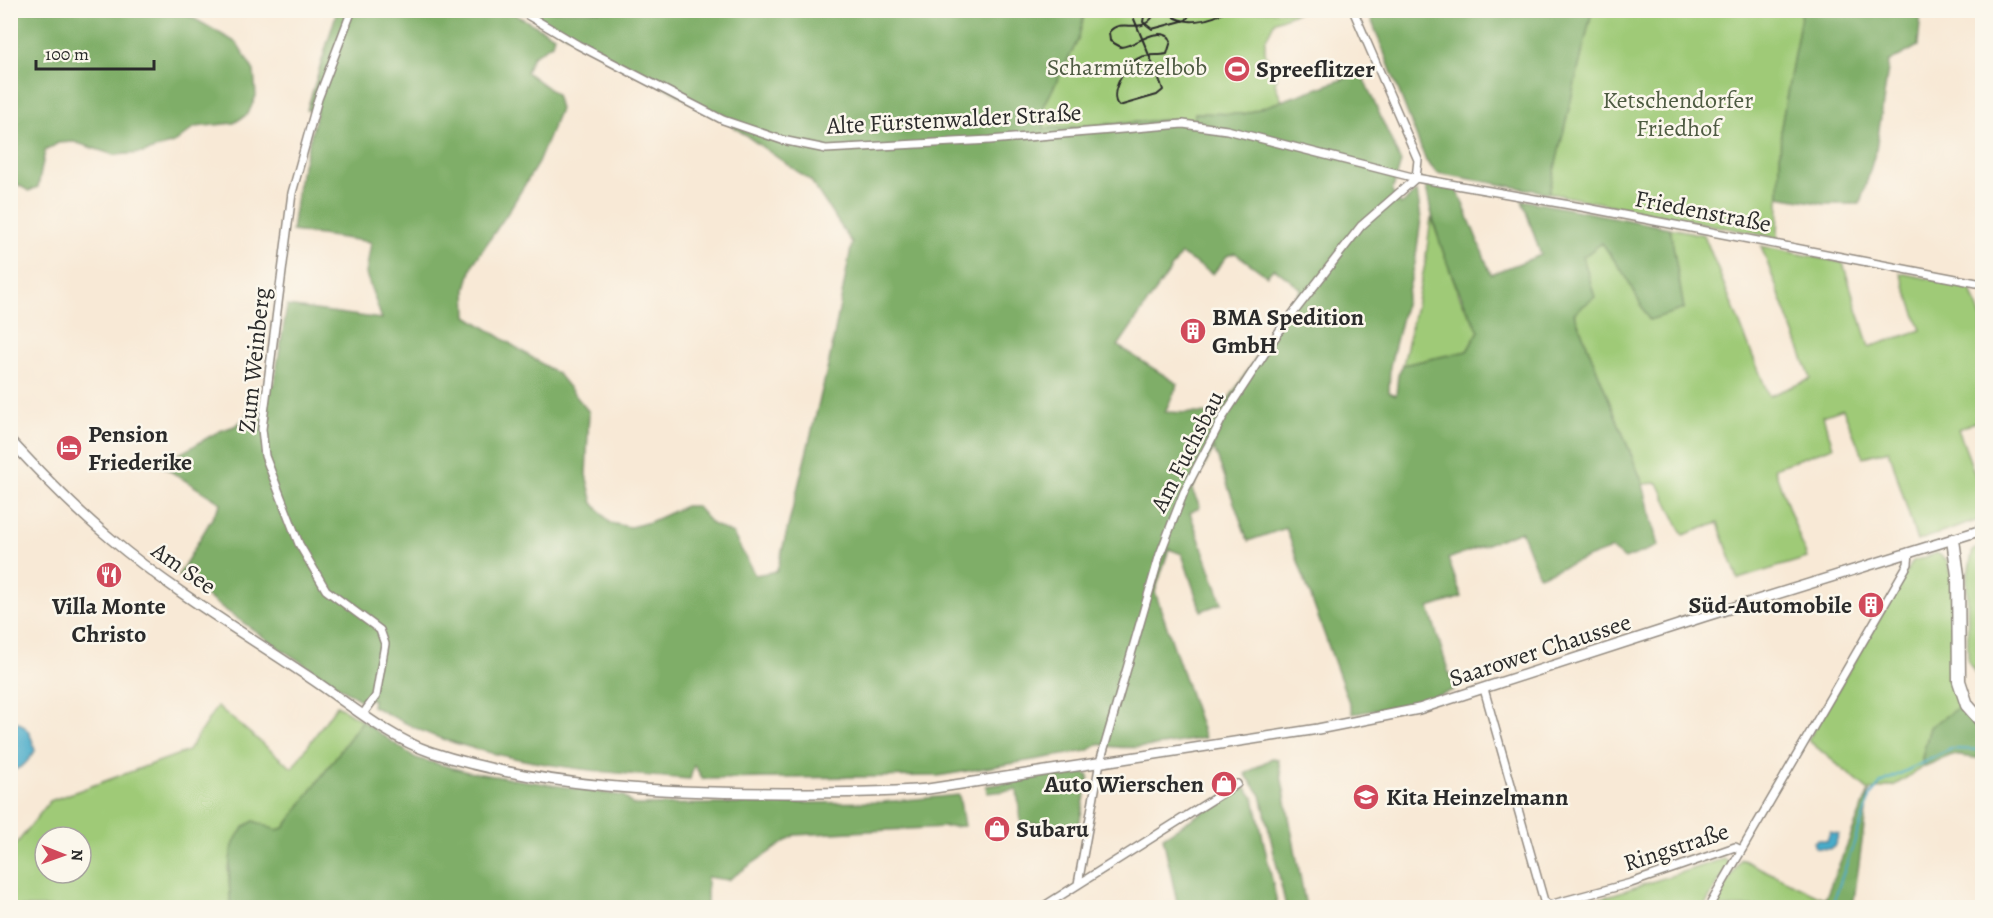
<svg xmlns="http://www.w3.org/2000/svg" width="1993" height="918" viewBox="0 0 1993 918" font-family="Alegreya,serif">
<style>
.green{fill:#9fca77;stroke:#657a51;stroke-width:1.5;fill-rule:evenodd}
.forest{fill:#7fae68;stroke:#556c4a;stroke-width:1.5;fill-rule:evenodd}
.water{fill:#4aabc9;stroke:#3a6b7a;stroke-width:1.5}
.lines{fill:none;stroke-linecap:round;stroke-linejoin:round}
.stream{stroke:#4aabc9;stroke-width:2}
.minor-casing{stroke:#928a80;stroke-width:10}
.secondary-casing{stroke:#928a80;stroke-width:12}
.motorway-casing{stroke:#928a80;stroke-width:15}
.minor{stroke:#fff;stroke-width:7}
.secondary{stroke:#fff;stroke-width:9}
.motorway{stroke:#fff;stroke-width:12}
.rail{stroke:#2b2b2b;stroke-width:2}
.labels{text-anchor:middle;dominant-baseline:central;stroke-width:5;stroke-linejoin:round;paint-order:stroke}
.park-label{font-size:24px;fill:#4e5b42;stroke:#fbf7ec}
.poi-label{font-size:24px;font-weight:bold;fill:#2b2b2b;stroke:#fbf7ec;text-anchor:start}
.street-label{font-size:24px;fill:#2b2b2b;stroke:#fbf7ec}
</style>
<rect width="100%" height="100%" fill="#fbf7ec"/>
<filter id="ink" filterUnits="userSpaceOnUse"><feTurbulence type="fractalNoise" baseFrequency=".0167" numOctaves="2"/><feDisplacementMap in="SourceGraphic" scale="12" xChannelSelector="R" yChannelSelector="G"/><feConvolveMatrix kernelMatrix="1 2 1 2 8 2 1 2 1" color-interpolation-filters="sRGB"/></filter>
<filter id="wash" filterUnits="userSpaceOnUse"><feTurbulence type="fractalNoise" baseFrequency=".008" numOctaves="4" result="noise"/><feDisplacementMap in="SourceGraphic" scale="24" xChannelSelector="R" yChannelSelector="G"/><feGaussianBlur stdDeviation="1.35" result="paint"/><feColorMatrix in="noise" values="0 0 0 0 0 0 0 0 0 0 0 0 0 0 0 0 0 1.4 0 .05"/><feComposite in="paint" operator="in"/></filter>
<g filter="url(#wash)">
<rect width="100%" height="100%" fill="#f8e9d6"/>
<path class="green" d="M1085,11H1301L1275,21L1265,41V52L1274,73L1277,72L1275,84L1282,101L1244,114L1195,113L1194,121L1178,119L1044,129V106L1078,40Z
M1592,11H1802L1781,127L1778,238L1549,193Z
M1431,217L1459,296L1479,331L1467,351L1403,365L1425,264Z
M1670,228L1704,235L1769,396L1811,379L1761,246L1843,263L1869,347L1921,330L1900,273L1970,287L1982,320V419L1958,429L1982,493V519L1917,541L1889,450L1863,457L1843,409L1823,416L1833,447L1774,468L1807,558L1738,579L1718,523L1683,535L1658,483L1643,484L1574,313L1594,297L1583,257L1602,243L1625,275L1684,310Z
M1982,547V685L1968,661L1967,578L1973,550Z
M1937,553L1947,560L1952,576V673L1960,706L1930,727L1922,758L1923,767L1895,785L1869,791L1808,740L1913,561Z
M337,705L362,721L284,828L276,830L254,821L228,868L231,907H11L10,852L50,801L188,751L217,706L292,768ZM45,837H81V873H45Z
M1723,859L1730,863L1704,907H1601L1598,899Z
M1741,859L1825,899L1822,907H1714Z"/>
<path class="forest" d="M11,10L181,11L237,43L254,71L256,96L248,114L234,123L195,127L176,142L143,153L114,155L74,142L58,143L45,151L38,187L29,191L11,181Z
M337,11H509L554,36L552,44L533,56L526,72L556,94L560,109L538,163L507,214L473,264L466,288L467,316L558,374L589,412L586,475L593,503L610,523L630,527L650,522L685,506H696L712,524L733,534L755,575L777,571L829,362L852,243L811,181L718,116L523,11H1085L1078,40L1044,106V129L1178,119L1194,121L1195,113L1244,114L1361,73L1401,162L1392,192L1401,205L1417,191L1421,219L1415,263L1390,366L1389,392L1396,395L1398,374L1403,365L1467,351L1479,331C1454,286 1435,238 1426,187L1431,185L1457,189L1491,274L1541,255L1522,200L1670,228L1684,309L1649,320L1625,275L1602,243L1583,257L1595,297L1574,313L1643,484L1658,546L1625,559L1611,549L1539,576L1521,531L1448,559L1462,597L1429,608L1454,690L1415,703L1353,714L1286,528L1248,541L1214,448L1192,490L1200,507L1190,513L1222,603L1201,611L1182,554L1169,549L1155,592L1205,738C1171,743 1132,753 1099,744L1087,751L938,776L703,779L694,765L690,779C605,773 514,765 434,736C413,728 392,716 372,706L373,699L360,700L276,646L178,576L221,503L151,459C181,459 191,446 216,433C226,427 236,429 244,418C249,413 250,403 251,396L274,384L287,306L382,319L366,274L371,242L292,231L299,181L317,112L307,110ZM1235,253L1267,276L1274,268L1301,289L1219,414L1165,412L1178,384L1118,346L1181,254L1213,274L1227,256Z
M1368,11H1592L1549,193L1437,173L1426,161Z
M1802,11H1921L1918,46L1889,62L1876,150L1860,204H1824L1779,196L1781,127Z
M1960,706L1968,719L1982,732V759L1952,755L1923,767L1922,758L1930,727Z
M362,721L416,758L468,772L624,796L633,805L883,802L959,795L964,826L795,835L728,880L707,877V907H231C229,880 223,835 254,821L276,830L284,828Z
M1272,758L1278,759L1306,907H1286L1261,795L1245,774Z
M1082,771L1089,776L1079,825L1021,823L1017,790L987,793L986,786Z
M1240,788H1246L1254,798L1278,907H1178L1163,837Z
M1869,791L1853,907H1822L1825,899Z"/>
<path class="water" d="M11,720C27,723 32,736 35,751C28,761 23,769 11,770Z
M1830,832L1839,834L1834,847L1829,849L1816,848L1814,842L1818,839L1827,841Z"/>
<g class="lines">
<path class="stream" d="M1831,908L1871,795L1881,783L1951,749L1982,750"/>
</g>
</g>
<g filter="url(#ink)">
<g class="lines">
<defs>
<path id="minor" d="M352,10L318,99L292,193L262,429L265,456L299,544L326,590L380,630L385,644L376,696L363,714
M519,10L578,45L723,120L782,140L826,149L990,140L1183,124L1227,130L1416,178L1587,208L1982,284
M1484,689L1544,901L1549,905L1631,883L1735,847L1741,850
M1078,884L1100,762L1160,554L1184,492L1223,417L1280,330L1361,226L1416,178L1418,160L1353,10
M1041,908L1237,784
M1708,908L1908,564L1909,552"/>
<path id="secondary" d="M10,440C42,475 74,508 110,538C171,590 242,632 309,677C347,702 387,737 431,752C541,788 670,793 784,793C832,793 880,793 928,789L1318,729L1419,709L1706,616L1982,530"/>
<path id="motorway" d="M1953,540L1958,575L1959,681L1967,705L1982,722"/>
</defs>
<use href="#minor" class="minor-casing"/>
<use href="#secondary" class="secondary-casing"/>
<use href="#motorway" class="motorway-casing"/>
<use href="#minor" class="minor"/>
<use href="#secondary" class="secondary"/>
<use href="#motorway" class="motorway"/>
<path class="rail" d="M1131,10L1134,19L1161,84L1163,90L1157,95L1119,106C1107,95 1126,63 1139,58C1147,54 1158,56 1167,54L1171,41L1169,37C1155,27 1137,45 1121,47L1110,41L1109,32C1123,16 1140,37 1154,15L1153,10
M1145,10L1143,22L1152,29L1186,20L1193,10
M1169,10C1175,29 1218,20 1225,10
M1239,10L1242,13"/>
</g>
</g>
<defs>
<symbol id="stadium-disc" viewBox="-11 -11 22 22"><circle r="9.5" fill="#d1495b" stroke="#fbf7ec"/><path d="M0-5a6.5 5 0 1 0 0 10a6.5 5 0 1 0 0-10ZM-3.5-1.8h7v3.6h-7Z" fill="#fff"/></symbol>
<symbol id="building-disc" viewBox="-11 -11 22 22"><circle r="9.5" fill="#d1495b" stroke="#fbf7ec"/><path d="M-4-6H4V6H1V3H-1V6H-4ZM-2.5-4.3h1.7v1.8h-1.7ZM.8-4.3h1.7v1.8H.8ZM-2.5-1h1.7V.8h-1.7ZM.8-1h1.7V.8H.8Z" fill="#fff"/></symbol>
<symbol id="hotel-disc" viewBox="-11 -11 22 22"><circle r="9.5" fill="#d1495b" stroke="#fbf7ec"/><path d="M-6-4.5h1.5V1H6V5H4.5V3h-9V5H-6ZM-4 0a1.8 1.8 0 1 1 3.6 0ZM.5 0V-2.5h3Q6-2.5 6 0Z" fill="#fff"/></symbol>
<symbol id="restaurant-disc" viewBox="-11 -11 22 22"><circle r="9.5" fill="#d1495b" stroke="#fbf7ec"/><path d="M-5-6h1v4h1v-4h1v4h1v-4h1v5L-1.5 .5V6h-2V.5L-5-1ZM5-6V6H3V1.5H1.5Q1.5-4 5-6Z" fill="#fff"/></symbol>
<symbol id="shop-disc" viewBox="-11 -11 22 22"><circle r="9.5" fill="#d1495b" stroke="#fbf7ec"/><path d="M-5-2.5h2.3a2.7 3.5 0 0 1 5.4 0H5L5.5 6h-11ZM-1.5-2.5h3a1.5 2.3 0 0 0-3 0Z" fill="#fff"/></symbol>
<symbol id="school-disc" viewBox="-11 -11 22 22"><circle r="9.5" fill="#d1495b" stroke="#fbf7ec"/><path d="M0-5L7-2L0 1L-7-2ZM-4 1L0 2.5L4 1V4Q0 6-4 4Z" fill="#fff"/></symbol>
</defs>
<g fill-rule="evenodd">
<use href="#stadium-disc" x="1222" y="54" width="30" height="30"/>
<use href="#building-disc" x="1178" y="316" width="30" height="30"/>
<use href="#hotel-disc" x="54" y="433" width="30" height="30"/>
<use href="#restaurant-disc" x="94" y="560" width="30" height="30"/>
<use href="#building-disc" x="1856" y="590" width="30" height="30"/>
<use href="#shop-disc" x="1209" y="769" width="30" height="30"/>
<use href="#school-disc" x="1351" y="782" width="30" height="30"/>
<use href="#shop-disc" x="982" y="814" width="30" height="30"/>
</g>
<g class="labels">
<g class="park-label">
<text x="1127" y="67">Scharmützelbob</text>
<text x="1678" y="100">Ketschendorfer<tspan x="1678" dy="28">Friedhof</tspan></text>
</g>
<g class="poi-label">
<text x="1256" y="69">Spreeflitzer</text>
<text x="1212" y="317">BMA Spedition<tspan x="1212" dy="28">GmbH</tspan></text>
<text x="88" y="434">Pension<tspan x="88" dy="28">Friederike</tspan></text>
<text x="1852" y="605" text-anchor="end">Süd-Automobile</text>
<text x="109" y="606" text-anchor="middle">Villa Monte<tspan x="109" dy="28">Christo</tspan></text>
<text x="1204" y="784" text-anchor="end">Auto Wierschen</text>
<text x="1386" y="797">Kita Heinzelmann</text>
<text x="1016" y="829">Subaru</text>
</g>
<g class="street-label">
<text transform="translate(954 119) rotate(-3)">Alte Fürstenwalder Straße</text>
<text transform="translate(1703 211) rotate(11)">Friedenstraße</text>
<text transform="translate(254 360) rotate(-84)">Zum Weinberg</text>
<text transform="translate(1187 451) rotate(-63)">Am Fuchsbau</text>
<text transform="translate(184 568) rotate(35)">Am See</text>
<text transform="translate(1540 650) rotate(-18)">Saarower Chaussee</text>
<text transform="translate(1676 847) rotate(-18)">Ringstraße</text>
</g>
</g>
<rect width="1993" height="918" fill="none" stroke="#fbf7ec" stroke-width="36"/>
<g transform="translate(63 855) rotate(91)"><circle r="28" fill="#fbf7ec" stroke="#a8a59f" stroke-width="1.5"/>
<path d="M0-4.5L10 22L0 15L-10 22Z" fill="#d1495b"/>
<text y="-9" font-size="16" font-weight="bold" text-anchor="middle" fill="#2b2b2b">N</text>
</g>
<path d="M36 60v9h118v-9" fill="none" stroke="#2b2b2b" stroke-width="3"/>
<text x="45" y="60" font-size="18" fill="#2b2b2b" stroke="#fbf7ec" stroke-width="4.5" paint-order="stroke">100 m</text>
</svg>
